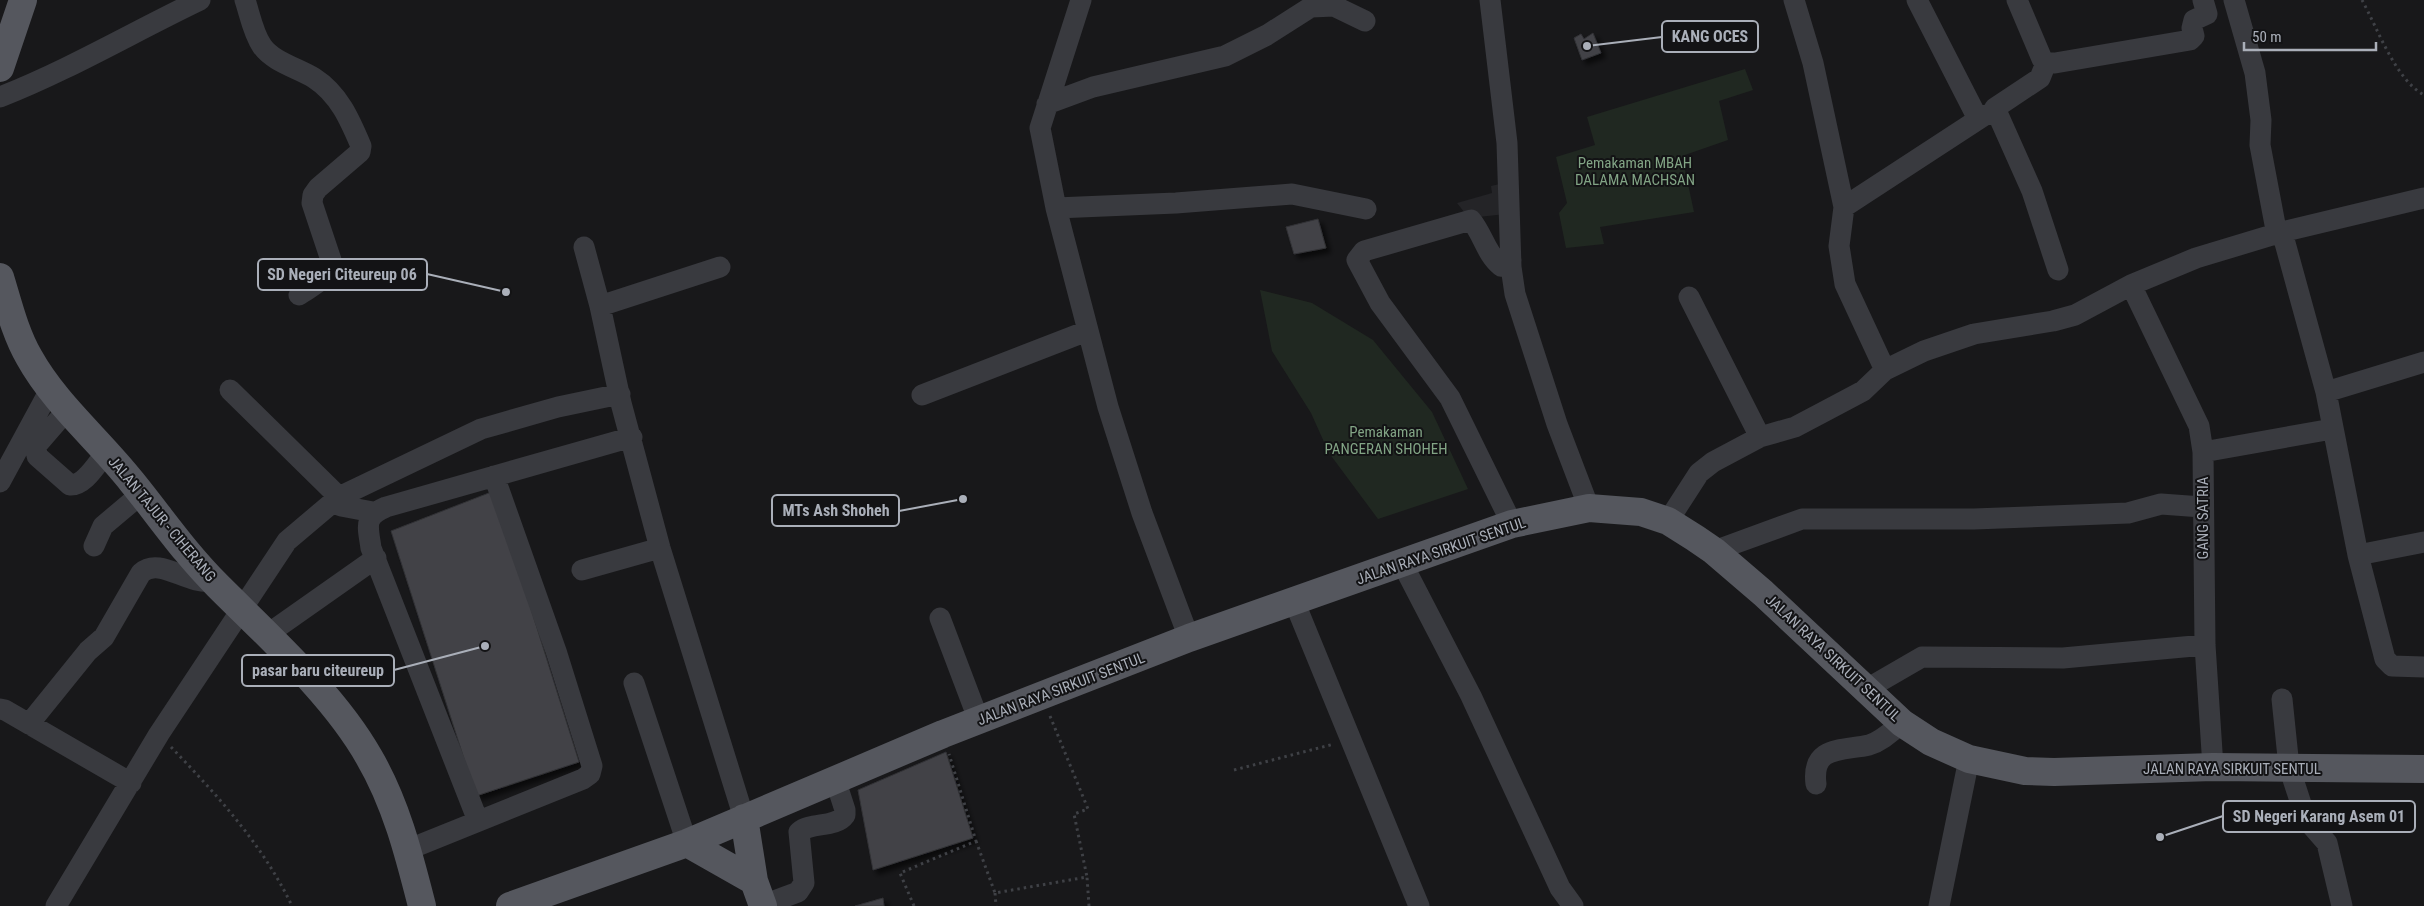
<svg xmlns="http://www.w3.org/2000/svg" width="2424" height="906" viewBox="0 0 2424 906" font-family="'Roboto Condensed',sans-serif">
<style>
.built{fill:#242427}
.green{fill:#202821}
.building{fill:#424347;stroke:#323236;filter:url(#shadow)}
.lines{fill:none;stroke-linecap:round;stroke-linejoin:round}
.path{stroke:#3f4146;stroke-width:3;stroke-dasharray:2.5 4;stroke-linecap:butt}
.minor{stroke:#393a3f;stroke-width:21}
.major{stroke:#55575e;stroke-width:28}
.labels{text-anchor:middle;dominant-baseline:central;stroke-width:4;stroke-linejoin:round;paint-order:stroke}
.park-label{font-size:15px;fill:#82a485;stroke:#131315}
.street-label{font-size:15px;fill:#aaafb9;stroke:#131315}
.leader{fill:none;stroke:#aaafb9;stroke-width:2}
.callout-dot{fill:#aaafb9;stroke:#131315;stroke-width:2}
.callout{fill:#131315;stroke:#aaafb9;stroke-width:2}
.callout-label{font-size:16px;text-anchor:middle;font-weight:bold;fill:#aaafb9}
</style>
<defs>
<filter id="shadow"><feDropShadow dx="4.5" dy="4.5" stdDeviation="2.5" flood-color="#0009"/></filter>
</defs>
<rect width="100%" height="100%" fill="#18181a"/>
<path class="built" d="M1504,183L1506,214L1469,218L1457,203L1492,193L1491,186Z"/>
<path class="green" d="M1745,69L1753,90L1719,101L1728,140L1682,156L1694,212L1600,227L1604,244L1566,248L1559,213L1567,203L1556,157L1595,145L1587,117Z
M1260,290L1312,303L1373,340L1432,412L1468,489L1378,519L1329,453L1311,413L1272,351Z"/>
<path class="building" d="M1593,33L1601,53L1582,60L1574,38L1581,34L1584,39Z
M1318,219L1326,248L1294,254L1286,227Z
M494,491L579,762L476,796L391,531Z
M946,752L973,838L873,870L858,790Z
M883,898L884,906H855Z"/>
<g class="lines">
<path class="path" d="M2362,0C2378,29 2395,79 2424,95
M1050,716L1088,809L1074,814L1087,877
M171,747C217,795 263,845 292,906
M1234,770L1334,744
M976,841L995,893L1087,877L1089,906
M995,893L996,906
M914,906L900,873L976,841L949,754"/>
<path class="minor" d="M245,0C250,15 253,33 262,46C273,62 298,68 314,78C339,94 350,120 361,146L360,152L318,188L313,195L312,203L331,260C330,279 313,285 299,295
M1081,0L1040,128L1056,208L1108,407L1142,513L1189,638
M1490,0L1507,143L1511,267L1515,294L1557,424L1589,508
M1794,0L1813,63L1844,207L1839,246L1845,284L1885,370
M1917,0L1978,119
M2017,0L2042,59L2046,63H2055L2190,40L2194,36L2192,28L2194,20L2207,14L2203,0
M2234,0L2255,73L2261,120L2260,145L2277,235
M0,97C69,70 133,32 200,0
M1047,104L1093,87L1225,56L1267,35L1311,7L1334,6L1365,21
M1992,113L1995,108L2040,78L2046,63
M1844,207L1985,115L1992,113L1999,117L2032,191L2058,270
M1056,208L1176,203L1292,194L1366,209
M2282,232L2326,392L2358,555L2385,659L2392,666L2424,667
M584,247L600,306L621,403L660,548L744,818
M1511,260L1501,266C1486,254 1483,234 1471,220L1364,251L1357,260L1380,303L1450,398L1512,524
M2131,285L2199,426L2203,452L2205,645L2213,767
M1689,297L1760,437
M600,306L720,267
M230,390L339,497
M2326,392L2424,362
M922,395L1087,331
M68,409L36,446L37,456L70,485C85,486 97,463 106,453
M2203,452L2332,429
M0,482L51,388
M341,506L373,512
M1668,521L1699,473L1713,462L1760,437L1795,427L1831,408L1863,391L1885,370L1924,351L1974,334L2053,321L2075,315L2131,285L2196,258L2282,232L2424,198
M94,546L103,526L141,494
M1714,551L1802,519H1974L2128,513L2161,504L2202,507
M2358,555L2424,542
M1402,563L1471,696L1560,888L1573,906
M582,570L660,548
M1294,601L1419,906
M940,618L979,721
M268,634L376,558
M634,683L687,843
M1865,690L1922,657L2063,658L2205,645
M2282,699L2289,767L2306,819L2327,843L2342,906
M0,709L5,710L131,783
M29,724L88,651L104,637L141,573C160,556 188,586 213,581
M1816,784C1811,745 1843,751 1869,745C1882,741 1892,731 1902,723
M478,821L371,548C368,526 363,517 386,507L632,437
M407,850L583,779L590,774L592,766L556,651L494,476
M763,905L798,892L804,883L799,832C811,822 836,828 845,815V810L835,779
M56,906L159,734L287,541L339,497L481,429L558,407L620,394
M1939,906L1969,759"/>
<path class="major" d="M0,68L23,0
M0,277C8,303 15,333 29,357C55,404 99,440 132,482C162,519 184,552 218,586C269,637 334,695 369,757C396,803 409,855 422,906
M744,818L754,881L763,906
M687,843L754,881
M510,906L687,843L943,734L1189,638L1512,524L1589,508L1641,512L1668,521L1695,538L1714,551L1763,593L1902,723L1931,742L1969,759L2025,771L2054,772L2213,767L2424,769"/>
</g>
<g class="labels">
<g class="park-label">
<text x="1635" y="163">Pemakaman MBAH<tspan x="1635" dy="17">DALAMA MACHSAN</tspan></text>
<text x="1386" y="432">Pemakaman<tspan x="1386" dy="17">PANGERAN SHOHEH</tspan></text>
</g>
<g class="street-label">
<text transform="translate(2203 518) rotate(-90)">GANG SATRIA</text>
<text transform="translate(162 519) rotate(50)">JALAN TAJUR - CIHERANG</text>
<text transform="translate(1441 551) rotate(-19)">JALAN RAYA SIRKUIT SENTUL</text>
<text transform="translate(1833 658) rotate(43)">JALAN RAYA SIRKUIT SENTUL</text>
<text transform="translate(1061 689) rotate(-21)">JALAN RAYA SIRKUIT SENTUL</text>
<text x="2232" y="769">JALAN RAYA SIRKUIT SENTUL</text>
</g>
</g>
<path class="leader" d="M1587 46L1662 37M506 292L427 274M963 499L899 511M485 646L394 670M2160 837L2223 816"/>
<g class="callout-dot">
<circle cx="1587" cy="46" r="5"/>
<circle cx="506" cy="292" r="5"/>
<circle cx="963" cy="499" r="5"/>
<circle cx="485" cy="646" r="5"/>
<circle cx="2160" cy="837" r="5"/>
</g>
<g class="callout">
<rect x="1662" y="21" width="96" height="31" rx="5"/>
<rect x="258" y="259" width="169" height="31" rx="5"/>
<rect x="772" y="495" width="127" height="31" rx="5"/>
<rect x="242" y="655" width="152" height="31" rx="5"/>
<rect x="2223" y="801" width="192" height="31" rx="5"/>
</g>
<g class="callout-label">
<text x="1710" y="42">KANG OCES</text>
<text x="342" y="280">SD Negeri Citeureup 06</text>
<text x="836" y="516">MTs Ash Shoheh</text>
<text x="318" y="676">pasar baru citeureup</text>
<text x="2319" y="822">SD Negeri Karang Asem 01</text>
</g>
<path d="M2244 42v8h132v-8" fill="none" stroke="#aaafb9" stroke-width="2.5"/>
<text x="2252" y="42" font-size="15" fill="#aaafb9" stroke="#131315" stroke-width="4" paint-order="stroke">50 m</text>
</svg>
